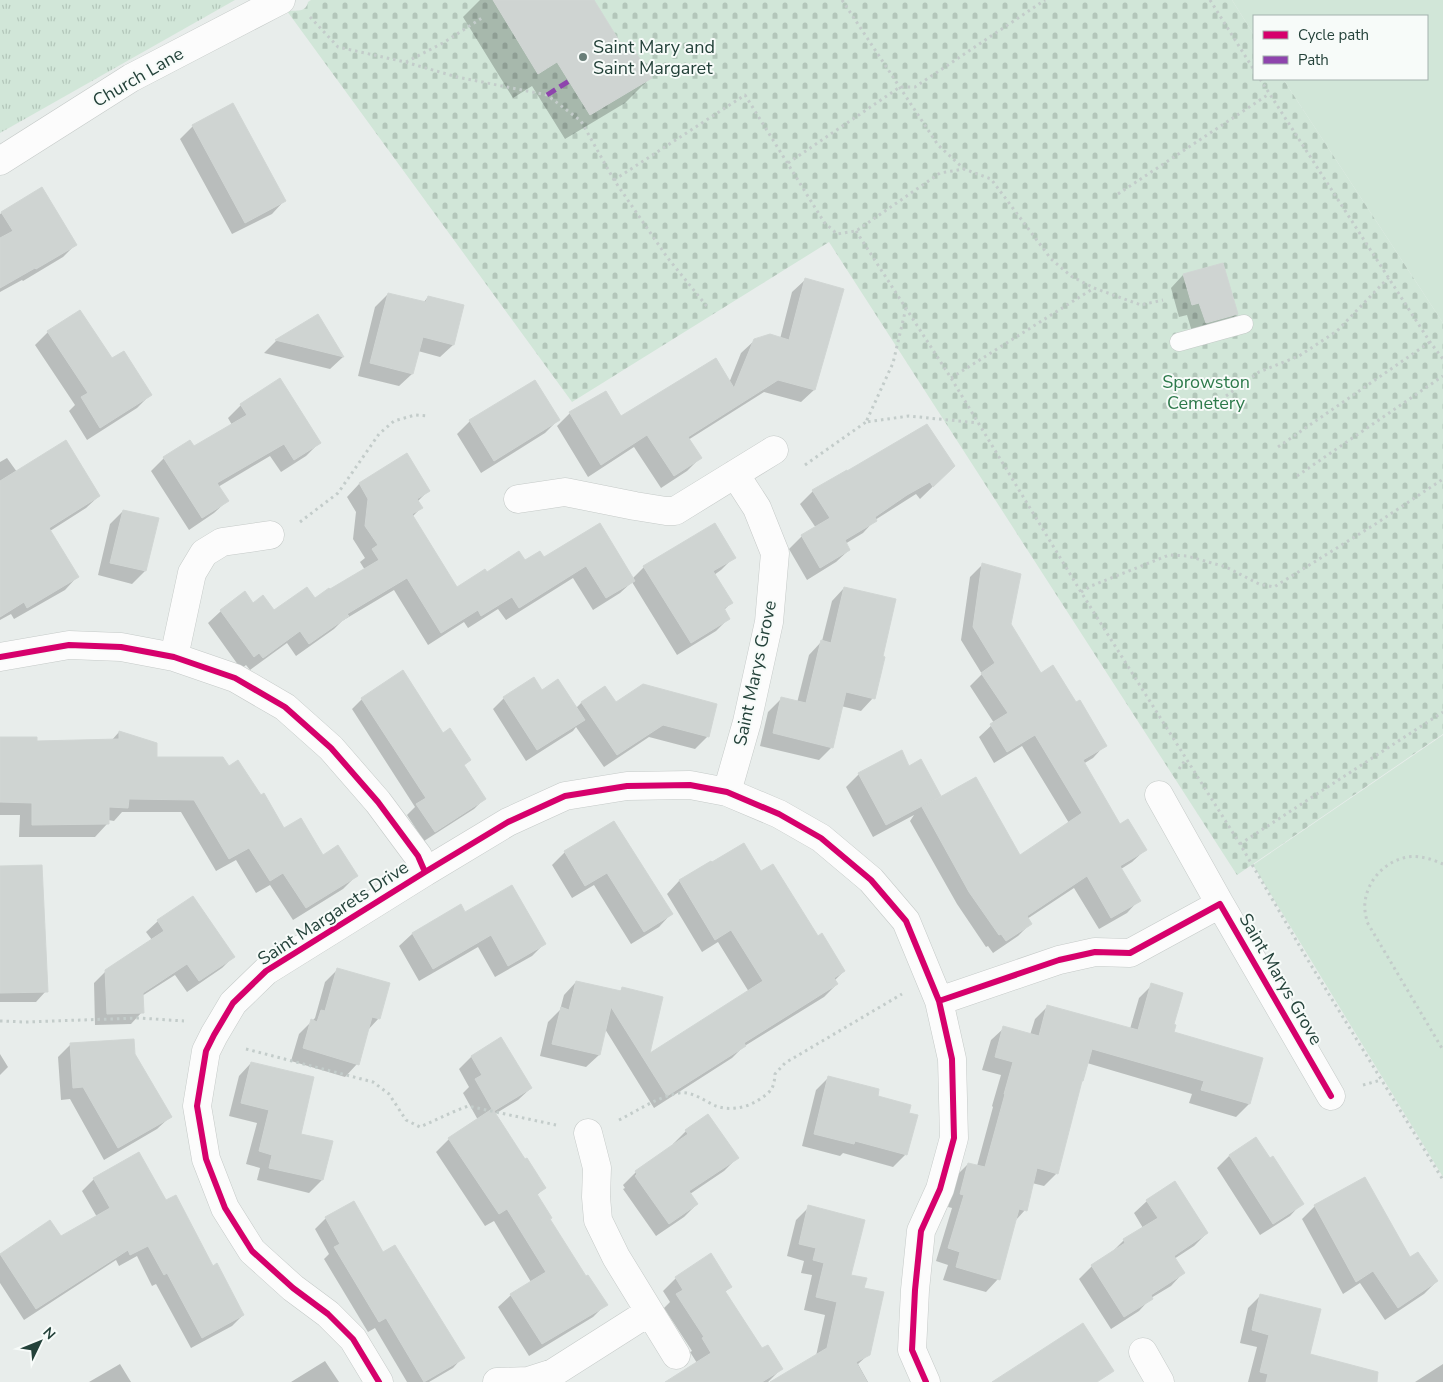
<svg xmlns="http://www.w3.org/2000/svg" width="1443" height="1382" viewBox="0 0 1443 1382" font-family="'Nunito Sans',sans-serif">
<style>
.green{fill:#d1e6d8}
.cemetery{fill:url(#cemetery-stones)}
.park{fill:url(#park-tufts)}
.shadow{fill:#0003}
.building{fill:#cfd4d2;stroke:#d1d6d4}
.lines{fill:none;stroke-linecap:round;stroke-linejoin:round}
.lane-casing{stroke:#c5cac8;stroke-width:19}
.street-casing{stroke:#c5cac8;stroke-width:29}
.path{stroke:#c3ccca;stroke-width:3;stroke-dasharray:2.5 4;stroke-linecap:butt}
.lane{stroke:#fcfcfc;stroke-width:18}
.street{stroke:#fcfcfc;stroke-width:28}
.quiet{stroke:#8e44ad;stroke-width:5;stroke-dasharray:10 5;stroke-linecap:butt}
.cycleway-casing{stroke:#f7fbf9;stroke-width:9}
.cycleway{stroke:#d6006c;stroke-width:6}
.poi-dot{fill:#697e78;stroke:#f7fbf9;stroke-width:2}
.labels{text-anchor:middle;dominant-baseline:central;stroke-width:4;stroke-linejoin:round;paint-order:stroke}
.poi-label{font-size:18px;fill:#24423a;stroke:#f7fbf9;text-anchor:start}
.street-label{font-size:18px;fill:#24423a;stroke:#f7fbf9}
.park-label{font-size:18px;fill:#2d7a4b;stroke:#f7fbf9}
</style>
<defs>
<pattern id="cemetery-stones" width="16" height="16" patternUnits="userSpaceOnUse" patternTransform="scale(1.25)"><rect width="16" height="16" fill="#d1e6d8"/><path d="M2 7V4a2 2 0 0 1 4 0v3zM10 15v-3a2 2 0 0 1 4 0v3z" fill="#b3c6ba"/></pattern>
<pattern id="park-tufts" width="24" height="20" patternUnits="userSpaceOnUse" patternTransform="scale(1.25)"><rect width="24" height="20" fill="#d1e6d8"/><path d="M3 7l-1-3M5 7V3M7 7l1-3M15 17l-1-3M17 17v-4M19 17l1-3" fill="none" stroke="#b3c6ba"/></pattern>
</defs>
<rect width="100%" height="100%" fill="#e8edeb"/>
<path class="green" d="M1232,0H1443V323L1283,79H1427V16H1254V35Z
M1443,735V1177L1253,865Z"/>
<path class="cemetery" d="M311,0H1232L1254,35V79H1283L1443,323V734L1237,875L829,242L572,402L287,11C296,10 306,13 308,2Z"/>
<path class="park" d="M0,0H235L0,133Z"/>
<path class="shadow" d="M480,0H592L625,54L650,78L625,103L565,139L532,86L513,98L463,17Z
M193,126L284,201L272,214L232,234L180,139Z
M42,189L75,245L63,257L23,281L22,280L0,292V214Z
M1183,275L1237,314L1224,327L1193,335L1187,315L1179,317L1171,288Z
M805,280L814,390L801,402L764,392L688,440L700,458L687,471L661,488L634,447L588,477L557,426L570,413L620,417L729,383L741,353L755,340L780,339L792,292Z
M388,294L423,303L428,297L453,345L440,357L418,351L412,374L399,386L358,376L375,307Z
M317,316L343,357L330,369L264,353L276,341Z
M48,332L150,395L137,408L87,440L69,411L75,405L35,345Z
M534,382L558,420L545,433L481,473L457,434L470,421Z
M241,405L319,443L306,456L281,472L270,456L218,487L227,501L214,513L189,530L151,471L164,458L193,448L232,425L228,418Z
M406,455L428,491L417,502L421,508L412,517L457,588L486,574L524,562L544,559L599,525L632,579L644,567L734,557L721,570L714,575L731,603L724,610L729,618L716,631L677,655L632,582L620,593L593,610L573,578L506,620L498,609L468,628L464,622L428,645L394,590L342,621L334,629L296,656L287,643L250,670L246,665L241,669L208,623L221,611L253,605L273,612L314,599L365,570L360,562L365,558L353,539L356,512L347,497L359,484Z
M7,458L17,472L99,496L86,508L50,531L77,577L65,590L14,619L11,614L0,620V462Z
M954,466L920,499L916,494L875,520L863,533L845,544L849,550L836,562L807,580L789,549L802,536L816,528L800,504L813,491Z
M123,511L145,571L132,584L98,575L110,524Z
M982,565L1009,625L1040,674L1105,745L1093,758L1083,764L1119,826L1145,850L1132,862L1121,869L1139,900L1127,913L1099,929L1074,888L1027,919L1030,924L1018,936L993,953L988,946L986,947L957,904L910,821L914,815L873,837L846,787L859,774L909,767L940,796L936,800L1020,856L1069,823L1022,746L994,763L979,737L994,723L970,686L982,674L961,640L970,577Z
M844,588L873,698L861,711L841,706L832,747L819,760L760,746L768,712L781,699L797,703L809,655L822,641L832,601Z
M402,672L442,734L470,760L463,766L484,799L474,809L424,841L407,815L415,807L352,709L362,699Z
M604,687L616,704L708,736L695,749L649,737L604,767L576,727L573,731L526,761L493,709L504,698L576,708L581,703Z
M119,732L156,758L284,830L322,857L356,876L343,889L293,920L270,885L256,893L236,860L216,871L181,812H122L114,821L108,820L107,824L95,837H19L20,815H0V738L36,742L111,741Z
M614,823L671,914L659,927L631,944L594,885L572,898L552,865L565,852Z
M710,862L761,873L818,938L844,971L834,981L837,984L824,997L743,1047L732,1058L654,1108L605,1029L599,1055L586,1067L540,1056L548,1022L560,1010L564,995L576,982L619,992L622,989L648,1056L749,992L718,942L702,952L667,894L679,881Z
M0,868L46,991L36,1002H0Z
M460,906L465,914L544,944L532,956L495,977L478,947L419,981L399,946L412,934Z
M158,921L233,957L222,968L187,992L175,975L142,996V1012L131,1024L95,1025L94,983L106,971L152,940L146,932Z
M338,969L379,1018L367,1031L357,1064L345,1077L291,1061L299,1034L315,1018L325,982Z
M1152,985L1173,1025L1172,1033L1262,1058L1249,1104L1236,1117L1189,1103L1192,1094L1087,1063L1081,1082L1057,1173L1044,1186L1032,1183L1025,1210L1015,1221L998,1279L986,1292L943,1280L948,1265L936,1261L952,1208L948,1207L955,1177L968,1164L977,1166L993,1107L992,1106L1001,1075L982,1070L991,1040L1004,1028L1030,1035L1035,1019L1048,1006L1130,1029L1139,998Z
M71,1044L134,1054L170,1117L157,1129L104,1160L70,1099L61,1100L58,1057Z
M0,1054L8,1067L0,1075Z
M472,1056L531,1088L518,1100L495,1114L544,1188L536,1196L549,1219L586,1278L606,1304L593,1317L529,1356L498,1307L511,1295L531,1282L494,1221L485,1226L436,1152L449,1139L478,1120L463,1093L469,1087L459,1069Z
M251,1063L299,1135L322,1180L309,1193L257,1180L260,1168L246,1164L257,1123L229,1116L239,1076Z
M828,1078L876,1097L906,1154L893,1167L843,1153L840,1156L802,1146L816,1090Z
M686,1131L737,1158L724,1171L690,1194L697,1204L684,1217L656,1236L623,1189L625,1188L623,1185L636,1172L674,1145L673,1144Z
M138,1154L165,1202L212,1268L243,1315L232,1326L191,1348L156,1284L152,1286L137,1256L119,1266L116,1260L24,1320L0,1283V1255L50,1222L60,1238L97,1217L82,1191L94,1179Z
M1229,1156L1302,1203L1290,1216L1260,1235L1217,1168Z
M1147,1201L1207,1233L1194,1246L1174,1259L1183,1273L1171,1286L1151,1298L1139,1311L1111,1329L1079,1279L1092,1266L1111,1253L1124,1240L1143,1228L1134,1213Z
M1315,1206L1409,1259L1437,1281L1424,1294L1385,1320L1360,1283L1343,1294L1302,1219Z
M809,1207L850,1276L863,1289L869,1354L858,1364L868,1382H788L816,1356L825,1315L804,1310L812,1275L801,1273L804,1261L787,1256L796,1220Z
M326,1218L382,1254L463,1357L453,1368L429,1382H407L375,1328L368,1332L324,1259L329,1254L315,1229Z
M676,1278L730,1287L725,1292L761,1350L781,1369L768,1382H668L697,1363L690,1352L692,1351L664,1308L670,1302L663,1291Z
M1261,1295L1309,1355L1326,1382H1248L1257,1347L1240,1343L1248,1308Z
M325,1361L339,1382H291Z
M120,1364L131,1382H89Z
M1443,1364V1382H1415Z"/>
<path class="building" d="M493,0H594L626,52L633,48L652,78L590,115L557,62L538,74Z
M233,103L286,201L245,223L192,125Z
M42,187L77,245L36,269L35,268L0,288V238L13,231L1,212Z
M1223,263L1238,314L1206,323L1199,303L1192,305L1183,274Z
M805,278L844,289L815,390L778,380L688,437L702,458L674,476L647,435L601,465L569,412L606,391L621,416L716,358L734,388L754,339L770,334L789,340Z
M388,293L426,302L428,296L464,305L454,345L423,337L413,374L370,363Z
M80,310L112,358L124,351L152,395L100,428L81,397L88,393L47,331Z
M318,314L344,357L275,340Z
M280,378L321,443L294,460L284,444L217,483L229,501L202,518L163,457L190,440L194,446L247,415L240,404Z
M535,380L560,420L494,461L469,420Z
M927,424L955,466L933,487L930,482L907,495L875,517L877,521L845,540L850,550L820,568L801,535L830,518L812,490L847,470V471Z
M66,440L100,496L49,528L79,577L27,608L24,602L0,617V481Z
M407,453L430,491L417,499L423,508L412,514L457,587L485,569L487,572L519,551L525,560L540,551L544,557L600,523L635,581L606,598L586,566L519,608L512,597L481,616L478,610L441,633L407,578L347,614L349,616L309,644L300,631L263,658L259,653L254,657L220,610L245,591L253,603L263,595L274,610L307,587L315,598L329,588L330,589L379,560L372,549L378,545L365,526L368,499L359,483Z
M123,510L159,518L146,571L110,563Z
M715,523L736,558L713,571L733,603L724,608L730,619L691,643L643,566Z
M982,563L1021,574L1011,624L1041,673L1053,665L1076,702L1080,700L1107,746L1083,760L1120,824L1128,819L1147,850L1120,866L1141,901L1111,918L1087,876L1027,916L1032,924L1006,941L1001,934L999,935L969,892L922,807L976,777L1020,855L1082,813L1035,735L1007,752L990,724L1008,713L981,673L995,663L973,627Z
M844,587L896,599L883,656L885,657L875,699L846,692L833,748L773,733L781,697L806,703L821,640L831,643Z
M403,670L443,733L450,728L471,760L464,765L486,799L435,832L416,804L426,798L361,698Z
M534,677L542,690L558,679L585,720L537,750L503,697Z
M643,684L717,704L709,737L663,725L617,755L581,702L605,686L616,702Z
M119,731L157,743V757H223L229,766L238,760L261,795L264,793L284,828L301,818L323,855L338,845L358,876L306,908L283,873L270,881L249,848L229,859L194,800L129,799L128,808L109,807V824L32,825V803L0,802V737H37V741L119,739Z
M902,750L909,766L921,759L941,796L886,825L858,773Z
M614,821L673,914L644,932L607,873L585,886L564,851Z
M744,843L761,871L773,864L818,936L822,933L845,971L834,978L838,984L744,1043L746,1046L667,1096L611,1007L600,1055L552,1044L561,1007L569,1010L576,981L621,991L622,987L663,997L650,1053L763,981L731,930L715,940L679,880L711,861L712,862Z
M42,865L48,992L0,993V866Z
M512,885L546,944L508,966L491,935L433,969L412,933L461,904L465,912Z
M193,896L235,957L199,981L187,964L143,993L144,1013L107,1014L105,970L164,931L157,920Z
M337,968L390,983L380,1019L372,1017L359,1065L303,1048L311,1019L317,1022L321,1010L325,1011Z
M1151,983L1183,993L1174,1024L1176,1025L1174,1032L1263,1058L1250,1104L1201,1090L1204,1081L1092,1049L1083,1081H1082L1058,1174L1037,1168L1027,1211L1019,1209L1000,1280L956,1267L960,1252L948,1248L964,1195L960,1194L968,1163L985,1167L1005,1094H1004L1013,1062L995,1057L1003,1026L1039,1036L1047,1005L1138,1030Z
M501,1037L532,1088L494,1111L525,1159L527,1158L546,1188L537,1194L552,1218L550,1219L586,1276L588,1275L608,1305L542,1344L510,1294L546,1272L507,1209L499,1214L448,1138L492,1109L475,1079L482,1075L471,1056Z
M134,1039L135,1054L172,1117L118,1148L83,1087L73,1088L70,1043Z
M251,1062L314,1077L301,1134L333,1141L323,1180L269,1168L272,1155L259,1151L269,1110L241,1103Z
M828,1076L879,1089L878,1096L911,1105L909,1113L918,1115L907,1155L855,1141L854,1144L814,1134Z
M708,1114L739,1158L689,1191L698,1204L669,1224L635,1176L637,1174L635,1171L688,1134L685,1130Z
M1256,1137L1270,1158L1273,1156L1304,1204L1273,1224L1229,1155Z
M139,1152L166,1200L176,1195L213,1266L217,1263L244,1315L202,1338L167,1273L164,1275L148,1246L130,1255L128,1250L36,1309L0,1254L50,1220L61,1236L110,1208L93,1178Z
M1365,1177L1410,1257L1418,1252L1438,1281L1398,1308L1373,1271L1356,1282L1314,1205Z
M1175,1181L1208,1233L1174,1256L1185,1273L1151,1295L1153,1299L1124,1317L1091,1265L1125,1243L1123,1239L1158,1218L1146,1200Z
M354,1201L383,1252L395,1245L465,1358L424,1382L386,1318L379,1322L334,1247L340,1244L325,1217Z
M808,1205L865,1220L851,1275L867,1278L864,1288L884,1292L870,1355L856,1362L867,1382H770L827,1348L837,1302L816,1297L824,1263L813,1260L816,1248L799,1244Z
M711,1253L732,1287L725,1291L762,1348L768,1345L783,1369L762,1382H665L711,1353L702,1338L704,1337L676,1294L683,1290L675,1277Z
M1260,1294L1321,1309L1310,1354L1378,1372L1377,1382H1266L1268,1374L1260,1372L1269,1335L1252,1330Z
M1083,1323L1114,1371L1097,1382H992Z"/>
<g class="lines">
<defs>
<path id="lane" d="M1179,342L1244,324"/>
<path id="street" d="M0,161L131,78L281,0
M518,499L565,492L635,506L666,511H675L774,450
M0,657L69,645L121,647L174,657L235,678L285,707L331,748L378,802L418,856L425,872L266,971L233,1003L214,1035L206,1051L197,1106L206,1159L225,1208L252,1251L293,1288L328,1314L353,1339L379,1382
M174,657L192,573L204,553L222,542L270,535
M727,792L747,722L769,622L775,553L757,508L735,474
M1159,795L1220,904
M425,872L508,822L565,796L627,786L690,785L727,792L779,814L821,838L871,880L906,921L939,1001L952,1059L954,1138L940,1189L921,1231L915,1290L912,1350L926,1382
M939,1001L1059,960L1095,952L1130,953L1220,904L1331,1096
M588,1133L597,1168L596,1197L598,1220L616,1257L676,1355
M1143,1352L1160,1382
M497,1382L528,1381L553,1373L649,1312"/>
</defs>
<use href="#lane" class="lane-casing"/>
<use href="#street" class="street-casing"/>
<path class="path" d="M842,0L938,145L964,169
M1210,0L1254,70
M310,17L338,47L405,62L457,77L547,95L581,121L614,180L667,257L709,309
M406,62L443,43L482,18
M1260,79L1430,342L1443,359
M788,163L900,87H915L1045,0
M614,180L745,95L824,222L837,234L856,231L940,173L964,169L991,179L1051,259L1071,276L1094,288L1141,305L1163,300
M1118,194L1269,94
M856,231L951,378L1081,592L1240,844L1306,957L1443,1180
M906,308L893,363L866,422L909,416L978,423
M951,378L1094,288
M1226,396L1259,372L1299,356L1337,331L1389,277
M1278,447L1430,342
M805,465L866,422
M1297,476L1443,376
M300,522L338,493L379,434L394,421L415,415L428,416
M1081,592L1091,586L1169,555L1187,556L1226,567L1259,584L1274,587L1377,523L1443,479
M1179,769L1186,759
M1240,844L1443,712
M1443,864C1436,861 1428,858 1420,857C1394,853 1367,876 1365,903C1364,909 1366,916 1367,922L1443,1050
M0,1021L25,1022L139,1018L184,1021
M246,1049L373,1082L389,1094L406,1120L420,1127L453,1112L468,1106L556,1125
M1363,1085L1381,1080
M619,1120C639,1110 657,1097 679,1093C693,1091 704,1101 716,1106C730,1111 747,1108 760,1099C772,1091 774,1088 775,1074L785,1063L902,994"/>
<use href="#lane" class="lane"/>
<use href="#street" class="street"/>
<path class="quiet" d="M547,95L569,81"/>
<defs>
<path id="cycleway" d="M0,657L69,645L121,647L174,657L235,678L285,707L331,748L378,802L418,856L425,872L266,971L233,1003L214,1035L206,1051L197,1106L206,1159L225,1208L252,1251L293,1288L328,1314L353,1339L379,1382
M425,872L508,822L565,796L627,786L690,785L727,792L779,814L821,838L871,880L906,921L939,1001L952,1059L954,1138L940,1189L921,1231L915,1290L912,1350L926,1382
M939,1001L1059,960L1095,952L1130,953L1220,904L1331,1096"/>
</defs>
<use href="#cycleway" class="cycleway-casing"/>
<use href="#cycleway" class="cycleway"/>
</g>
<circle class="poi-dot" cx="583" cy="57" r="5"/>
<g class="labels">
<g class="poi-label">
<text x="593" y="47">Saint Mary and<tspan x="593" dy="21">Saint Margaret</tspan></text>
</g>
<g class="street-label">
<text transform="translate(138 77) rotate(-30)">Church Lane</text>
<text transform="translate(755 673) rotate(-78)">Saint Marys Grove</text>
<text transform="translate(333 913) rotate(-33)">Saint Margarets Drive</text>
<text transform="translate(1281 979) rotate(60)">Saint Marys Grove</text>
</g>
<g class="park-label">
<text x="1206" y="382">Sprowston<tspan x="1206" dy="21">Cemetery</tspan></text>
</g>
</g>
<rect x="1253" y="15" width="175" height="65" fill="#f7fbf9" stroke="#a3b1ad"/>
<rect x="1263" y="31" width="25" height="8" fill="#d6006c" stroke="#a3b1ad"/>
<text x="1298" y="40" font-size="15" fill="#24423a">Cycle path</text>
<rect x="1263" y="56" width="25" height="8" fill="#8e44ad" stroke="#a3b1ad"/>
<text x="1298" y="65" font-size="15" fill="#24423a">Path</text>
<g transform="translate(40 1342) rotate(47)" stroke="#f7fbf9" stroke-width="4" paint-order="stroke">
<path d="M0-4L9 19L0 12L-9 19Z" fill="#24423a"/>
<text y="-8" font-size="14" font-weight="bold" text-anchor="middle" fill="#24423a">N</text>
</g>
</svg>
